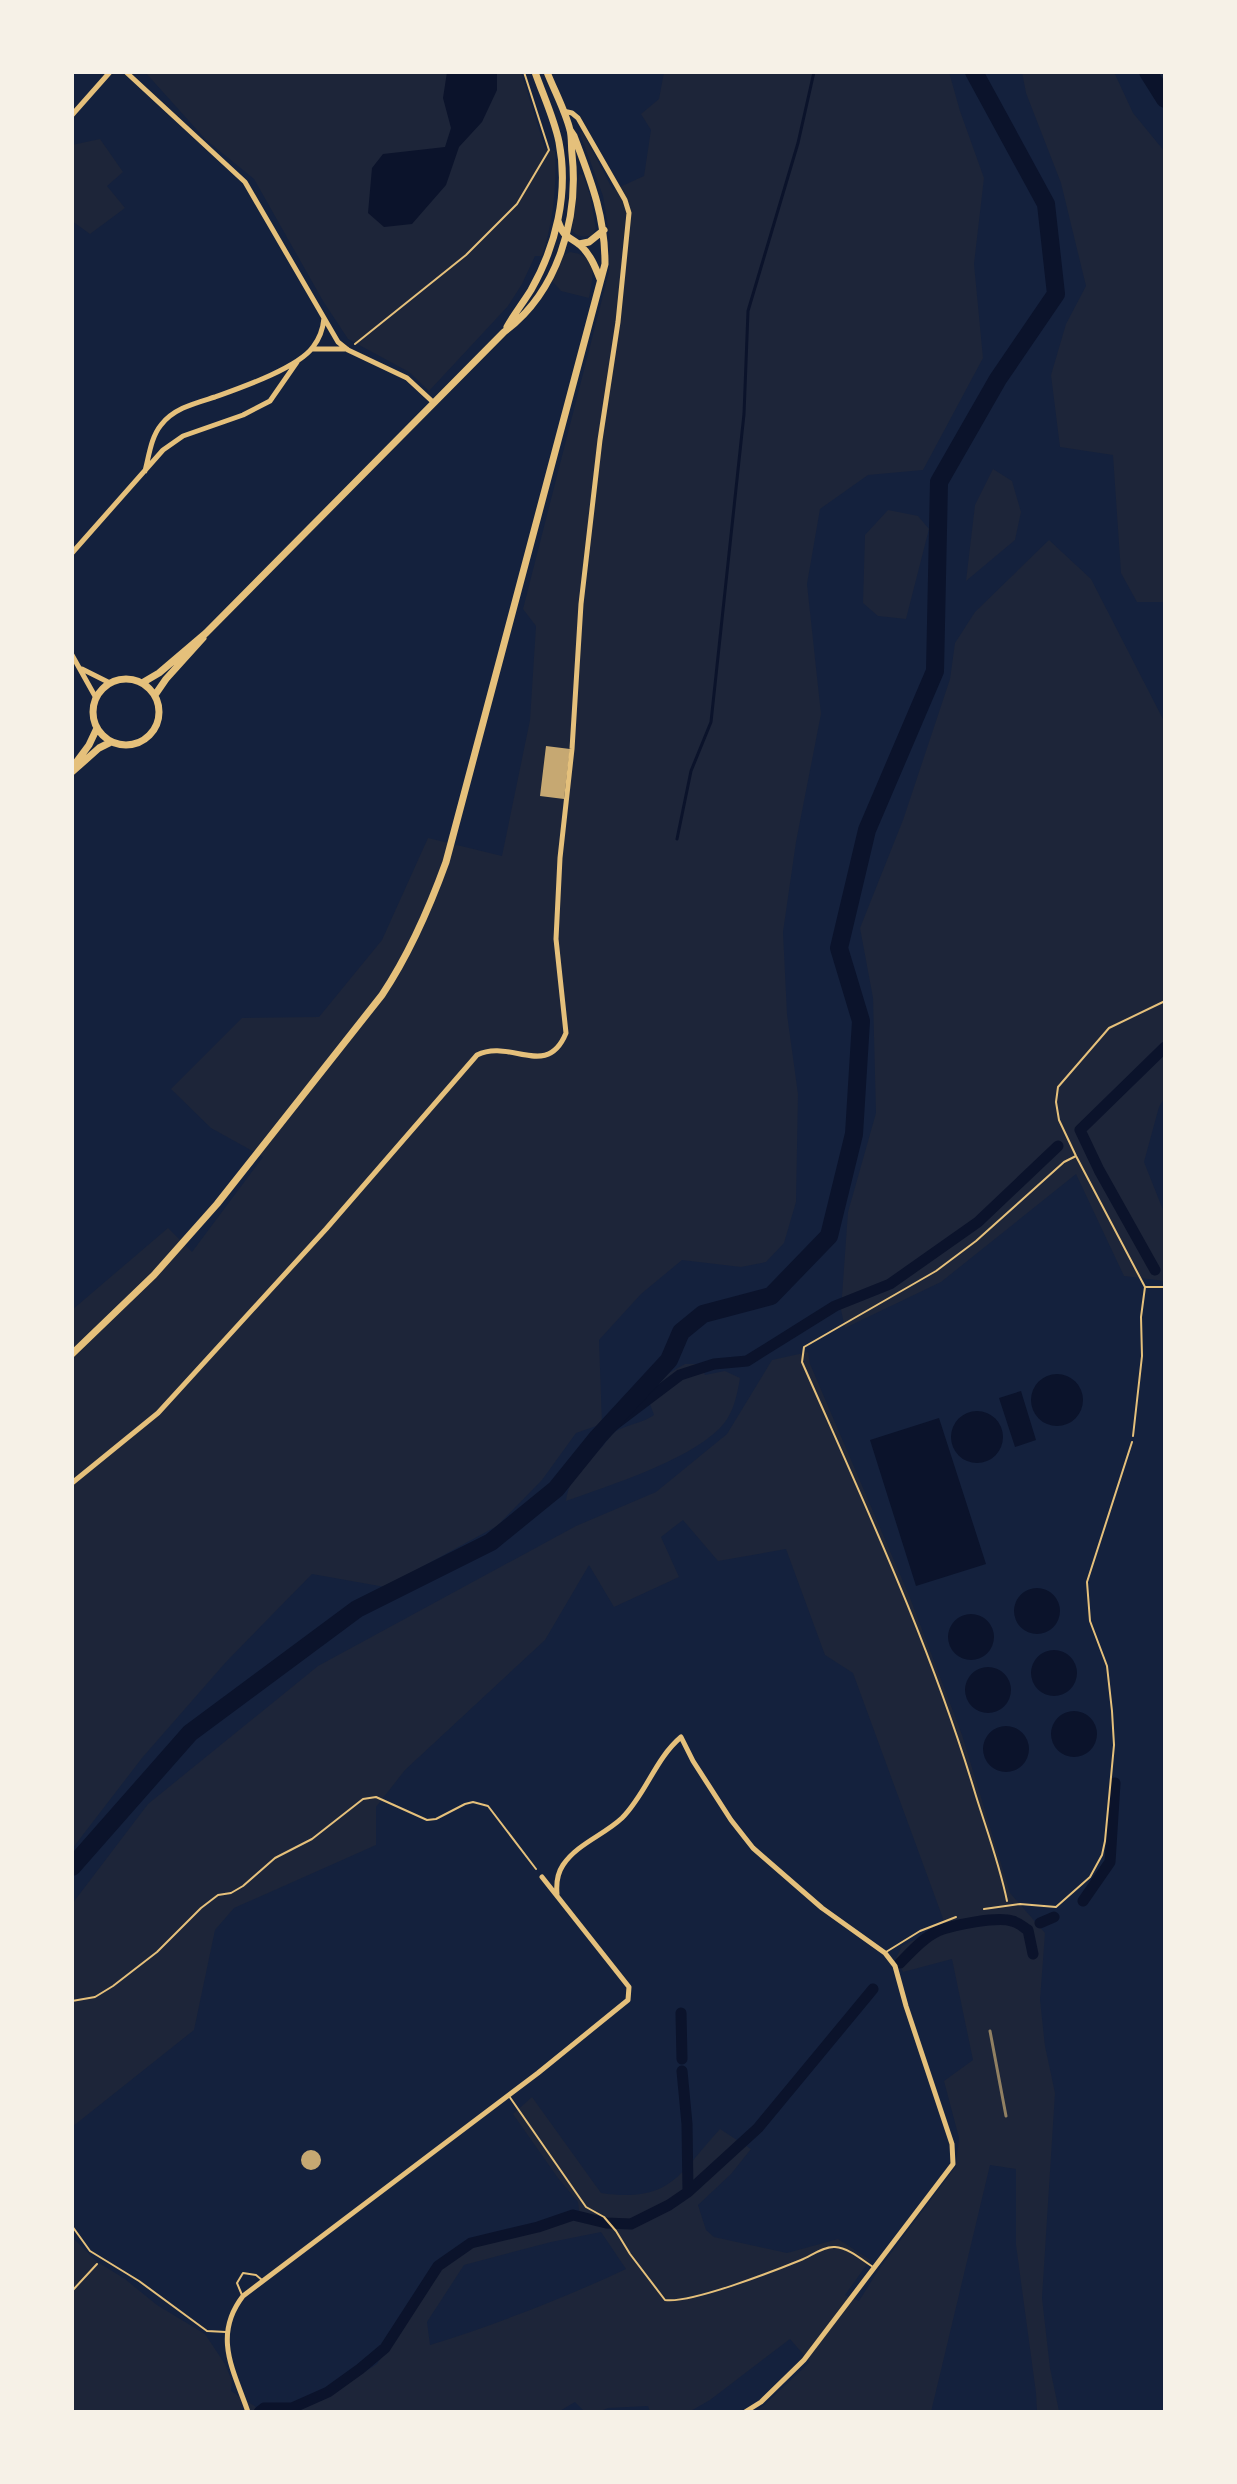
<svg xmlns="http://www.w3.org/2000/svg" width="1237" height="2484" viewBox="0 0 1237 2484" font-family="'Nunito Sans',sans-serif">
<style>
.green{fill:#1d2539;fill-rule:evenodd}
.water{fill:#0b132b}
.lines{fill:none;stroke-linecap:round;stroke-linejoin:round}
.stream{stroke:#0b132b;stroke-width:3}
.canal{stroke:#0b132b;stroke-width:11}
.river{stroke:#0b132b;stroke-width:18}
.building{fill:#c6a872}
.path{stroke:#e5c07b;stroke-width:2}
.service{stroke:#e5c07b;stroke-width:2}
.minor{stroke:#e5c07b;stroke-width:5}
.primary{stroke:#e5c07b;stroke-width:7}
.rail{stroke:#918062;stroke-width:3}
</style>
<rect width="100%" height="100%" fill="#14213d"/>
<path class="green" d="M145,72H521L545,148L555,151C557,186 553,223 542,256H535L522,284L508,306L429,391L409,372L348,339L323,301L254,179L206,140Z
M664,72H949L960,111L984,178L974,264L983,358L923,470L868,475L820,509L807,584L821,714L796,842L783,932L787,1014L798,1094L796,1202L784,1243L766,1262L741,1267L682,1260L641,1294L599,1340L602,1424L576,1433L542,1480L497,1526L385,1587L312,1574L226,1662L142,1758L72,1849V1310L168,1228L192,1252L263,1157L211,1128L171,1089L242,1018L319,1017L382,940L428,838L502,856L530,720L536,626L523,609L609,272L610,239L603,196L579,131L583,133L613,190L644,176L651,130L641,114L659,99Z
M1022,72H1114L1133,113L1165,152V602H1137L1121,573L1113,455L1060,447L1051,375L1066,324L1086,286L1061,183L1026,93Z
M100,139L123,172L107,186L125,208L90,234L72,221V145Z
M579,174L583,175L590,195L596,229L591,236C584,237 575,237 572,229Z
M570,252C600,256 593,275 589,298L561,291L552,281L564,255Z
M993,469L1012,481L1021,512L1015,540L966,581L975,505Z
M888,510L918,516L929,529L906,619L878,616L863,603L865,535Z
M1049,540L1091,579L1165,723V1097L1159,1107L1144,1162L1165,1215V1281L1124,1276L1076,1174L941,1282L845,1328L841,1310L848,1212L876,1113L873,998L860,928L903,820L950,679L955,643L975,612Z
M808,1352L810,1364L910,1598L962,1735L1010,1893L1045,1933L1040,2000L1045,2046L1055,2093L1042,2298L1050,2368L1059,2411L1071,2412H1037L1036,2393L1016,2245V2169L990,2165L931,2412H753L763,2406L810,2362L790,2339L710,2400L689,2412H650L648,2406L608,2408L599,2412H585L575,2402L558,2412H283L323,2399L377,2364L441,2265L471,2245L580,2218L578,2202L558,2178L513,2114L532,2097L601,2193C671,2203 678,2175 720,2129L751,2149L731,2174L698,2205L706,2230L714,2237L787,2253L838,2239L870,2260L845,2295L859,2301L879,2269L956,2166L959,2138L944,2081L973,2060L952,1959L903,1972L896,1958L902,1946L945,1924L853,1673L825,1655L786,1549L718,1561L683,1520L661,1537L679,1577L614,1607L589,1565L545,1640L405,1770L376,1807V1845L234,1908L215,1930L194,2030L72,2127V1904L148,1804L318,1666L576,1526L656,1492L727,1434L772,1360ZM601,2232L626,2269C562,2299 497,2324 430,2345L427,2322L464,2265L551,2242Z
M685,1364H700L705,1375L725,1371L740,1378C737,1396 733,1416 719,1429C685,1462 610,1485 566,1501C569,1476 585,1465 601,1448C606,1443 611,1433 618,1430C630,1424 642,1423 654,1415L650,1404L662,1377Z
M72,2237L96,2261L125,2279L157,2305L205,2334L225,2364L232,2381L231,2391L264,2412H72Z"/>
<path class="water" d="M447,72H497V90L482,122L459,147L446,185L412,224L384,227L368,213L372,168L383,154L445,147L451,128L443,98Z
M1031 1400a26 26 0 1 1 52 0a26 26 0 1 1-52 0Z
M1021,1391L1036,1440L1015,1447L999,1398Z
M951 1437a26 26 0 1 1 52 0a26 26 0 1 1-52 0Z
M939,1418L986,1564L916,1586L870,1440Z
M1014 1611a23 23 0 1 1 46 0a23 23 0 1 1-46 0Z
M948 1637a23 23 0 1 1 46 0a23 23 0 1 1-46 0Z
M1031 1673a23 23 0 1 1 46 0a23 23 0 1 1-46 0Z
M965 1690a23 23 0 1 1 46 0a23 23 0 1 1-46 0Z
M1051 1734a23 23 0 1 1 46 0a23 23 0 1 1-46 0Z
M983 1749a23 23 0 1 1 46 0a23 23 0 1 1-46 0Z"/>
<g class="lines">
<path class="stream" d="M677,839L691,771L711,722L744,414L748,311L798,143L814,72"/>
<path class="canal" d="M1155,1270L1099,1170L1080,1130L1165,1047
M598,1437L680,1375L714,1364L747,1361L835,1306L890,1284L978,1222L1058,1146
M1083,1901L1110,1862L1115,1783
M1040,1923L1054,1917
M900,1963C911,1952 923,1938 938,1931C953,1925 998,1916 1012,1921C1018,1922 1023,1927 1028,1930L1033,1954
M681,2013L682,2059
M688,2192L758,2128L873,1989
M259,2412L264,2408H292L328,2392L360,2369L385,2348L438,2266L471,2243L538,2227L573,2215L606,2223L631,2224L669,2205L688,2192L687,2124L682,2071"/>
<path class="river" d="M1148,72L1165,99
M72,1867L190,1733L357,1609L491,1542L556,1489L598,1437L669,1360L681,1332L703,1314L771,1296L829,1236L854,1134L861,1021L839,948L867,830L935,671L939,482L998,379L1056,294L1046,204L974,72"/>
</g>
<path class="building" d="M546,746L570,749L564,799L540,796Z
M301 2160a10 10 0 1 1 20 0a10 10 0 1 1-20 0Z"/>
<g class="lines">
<path class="path" d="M355,344L466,255L517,204L549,150L524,72
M1146,1287H1165
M1133,1436L1142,1356L1141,1317L1145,1287L1076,1156L1059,1120L1056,1102L1058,1087L1109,1028L1165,1001
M1007,1901C1000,1866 987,1831 976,1796C931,1646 865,1505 802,1362L804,1347L936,1271L976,1241L1064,1162L1076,1156
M72,2001L95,1997L113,1986L157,1952L201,1908L218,1895L231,1893L243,1886L275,1858L312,1839L363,1799L376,1797L427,1820L436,1819L465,1804L473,1802L488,1806L536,1869
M72,2291L97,2264"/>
<path class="service" d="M984,1909L1020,1904L1056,1907L1090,1877L1102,1855L1105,1841L1114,1745L1112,1711L1107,1666L1090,1621L1087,1582L1132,1442
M886,1952L920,1931L956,1917
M509,2096L586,2207L604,2217L616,2231L630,2254L665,2300C690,2304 774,2271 801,2260C811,2256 824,2246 835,2247C849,2248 862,2260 873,2267
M72,2226L90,2251L139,2281L207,2331L226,2332
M242,2295L237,2283L243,2273L256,2275L262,2280"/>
<path class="minor" d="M126,72L245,182L338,342L348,350L407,378L434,403
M72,115L110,72
M313,349H347
M145,471C149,456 151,437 161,425C174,408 196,403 215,397C240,388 298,368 313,347C320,338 323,329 324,318
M72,553L163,450L183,436L243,415L270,401L297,362
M72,655L96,698
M82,669L110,683
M72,1483L158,1413L326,1229L477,1055C510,1038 547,1080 566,1033L556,939L560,858L572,749L581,604L600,440L618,322L629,213L625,200L578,118L572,113L563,111
M557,1894C556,1883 557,1874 563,1865C577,1844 604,1835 622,1818C646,1794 655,1759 681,1737L693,1761L731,1820L753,1848L822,1908L885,1953L895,1966L906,2006L952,2144L953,2164L804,2360L761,2402L745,2412
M248,2412C234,2371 212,2336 243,2296L538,2073L628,2000L629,1987L542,1877"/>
<path class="primary" d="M558,221C564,238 567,235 580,245C590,254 595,266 600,279
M579,244L589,242L604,230
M507,327C514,314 523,303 531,290C556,246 569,193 559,142C554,118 543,95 535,72
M93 712a33 33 0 1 1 66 0a33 33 0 1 1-66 0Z
M142,683L159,673L206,633L504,332C558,292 579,219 572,154C571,146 572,137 570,130C565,110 554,90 547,72
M155,695L166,679L203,638
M72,768L89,745L97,728
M72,772L99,748L111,742
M72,1354L154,1275L217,1204L382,995C410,953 429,909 446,862L605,264C605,215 591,181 574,136L570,130"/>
<path class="rail" d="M990,2031L1006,2116"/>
</g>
<rect width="1237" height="2484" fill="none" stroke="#f6f1e7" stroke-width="148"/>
</svg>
